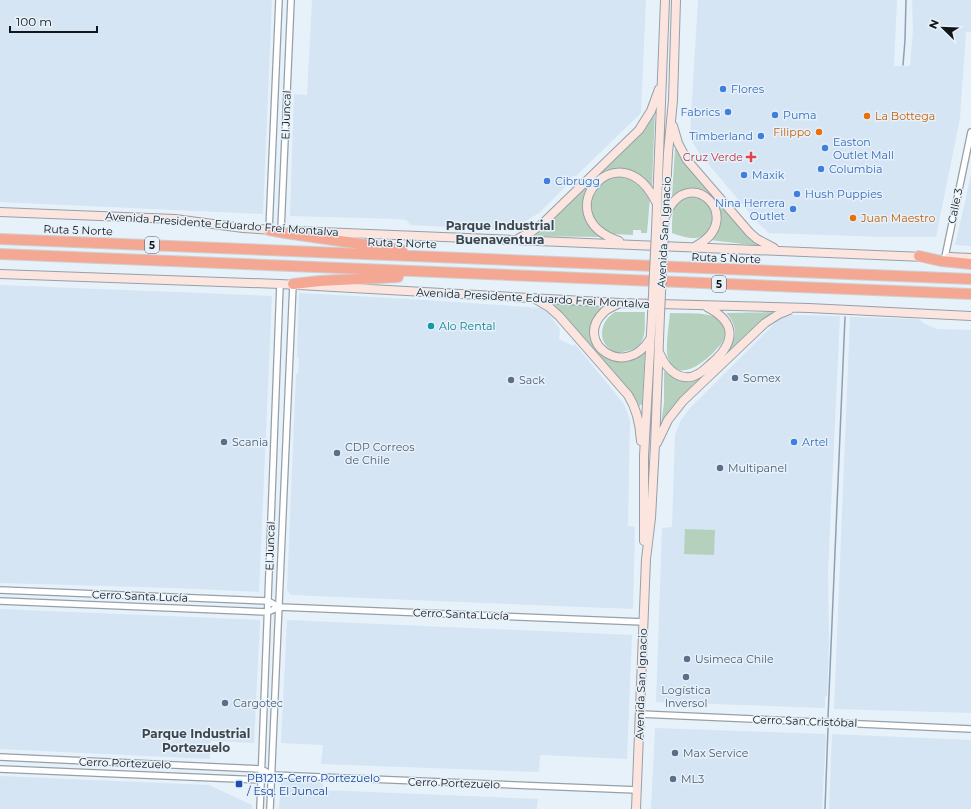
<svg xmlns="http://www.w3.org/2000/svg" width="971" height="809" viewBox="0 0 971 809" font-family="Montserrat,sans-serif">
<style>
.built{fill:#d5e5f4}
.green{fill:#b5d1be}
.lines{fill:none;stroke-linecap:round;stroke-linejoin:round}
.stream{stroke:#8d9fb7;stroke-width:1.5}
.minor-casing{stroke:#96a0a8;stroke-width:8}
.secondary-casing{stroke:#96a0a8;stroke-width:10}
.motorway-casing{stroke:#d0d0d1;stroke-width:12}
.minor{stroke:#fff;stroke-width:5.5}
.secondary{stroke:#fce5df;stroke-width:8}
.motorway{stroke:#f4a894;stroke-width:10}
.secondary-bridge-casing{stroke:#96a0a8;stroke-width:10;stroke-linecap:butt}
.secondary-bridge{stroke:#fce5df;stroke-width:8}
.shop-dot{fill:#3f7fe0;stroke:#e7f1fa;stroke-width:1.5}
.food-dot{fill:#e8710a;stroke:#e7f1fa;stroke-width:1.5}
.health-dot{fill:#e0444e;stroke:#e7f1fa;stroke-width:1.5}
.culture-dot{fill:#0f9aa8;stroke:#e7f1fa;stroke-width:1.5}
.service-dot{fill:#5c6f8a;stroke:#e7f1fa;stroke-width:1.5}
.transit-dot{fill:#1a4fb4;stroke:#e7f1fa;stroke-width:1.5}
.labels{text-anchor:middle;dominant-baseline:central;stroke-width:3;stroke-linejoin:round;paint-order:stroke}
.shield{fill:#e7f1fa;stroke:#53585c;stroke-width:1}
.shield-label{font-size:10px;font-weight:bold;fill:#131619}
.shop-label{font-size:11px;fill:#366cbe;stroke:#e7f1fa;text-anchor:start}
.street-label{font-size:11px;fill:#131619;stroke:#e7f1fa}
.food-label{font-size:11px;fill:#c56008;stroke:#e7f1fa;text-anchor:start}
.health-label{font-size:11px;fill:#be3a42;stroke:#e7f1fa;text-anchor:end}
.culture-label{font-size:11px;fill:#0d838f;stroke:#e7f1fa;text-anchor:start}
.service-label{font-size:11px;fill:#4e5e75;stroke:#e7f1fa;text-anchor:start}
.transit-label{font-size:11px;fill:#164399;stroke:#e7f1fa;text-anchor:start}
.neighbourhood-label{font-size:12px;font-weight:bold;fill:#3e464d;stroke:#e7f1fa}
</style>
<rect width="100%" height="100%" fill="#e7f1fa"/>
<path class="built" d="M0,0H272L263,214L0,202Z
M312,0H646L641,113L576,176H573L566,182V186L539,213L517,226L506,229H488L411,225L406,220L398,219L290,216L294,94L307,95Z
M698,0H897L894,66H910L913,29L912,0H971V32H966L960,118L936,237H883L769,233L759,224L699,153L693,143L690,133Z
M971,173V246L955,245L966,198Z
M0,285L272,296L259,592L175,588L0,583Z
M299,293L410,299L541,308L548,313L560,329L559,339L573,346L575,344L624,404L630,420L628,526L635,527L633,609L291,595L287,590L296,374H298L299,358H297Z
M791,315L840,316L828,572L829,645L827,696L825,697V708L656,702L662,528L672,527L675,435L681,420L689,409L776,322L783,317Z
M850,317L919,319L923,323L937,329L971,330V713L834,709Z
M0,609L260,620L254,743L211,741L210,759L0,749Z
M287,620L632,635L627,759L540,755L539,772L321,764L323,745L281,743Z
M655,728L826,734L822,809H651Z
M832,734L971,740V809H829Z
M0,776L209,785L252,805V809H0Z
M281,780L323,782V790L538,799L537,809H279Z"/>
<path class="green" d="M655,110L652,186C645,178 635,169 624,169C600,167 579,190 583,213C585,223 592,230 599,237L530,236Z
M676,147L748,235L760,246L710,240C739,217 707,175 672,196L675,148Z
M624,175L641,184L650,198L647,233H641V230H633V235L612,234L593,222L589,205L595,187L612,176Z
M693,196C708,200 717,210 710,226C709,230 707,234 703,236C693,241 681,236 672,233C672,215 671,200 693,196Z
M551,302L574,304L604,308C599,313 592,319 592,326C592,329 593,333 594,335C595,340 595,346 598,350C608,367 632,363 645,352L642,404L638,407L634,397L551,305Z
M615,312H645C644,328 648,339 634,350C628,349 623,354 616,352C596,345 599,321 615,312Z
M776,312L671,410L661,424L664,403V371C672,377 681,383 692,381C700,379 707,373 712,367C729,352 746,334 726,313Z
M670,313C684,314 700,312 712,316C722,320 728,332 723,341C721,345 716,349 713,353C701,364 679,383 668,358C665,351 669,322 670,313Z
M685,529L715,530L714,555L684,554Z"/>
<g class="lines">
<path class="stream" d="M903,65L905,40L906,0
M828,717L845,317
M825,809L828,728"/>
<defs>
<path id="minor" d="M269,230L279,0
M281,230L291,0
M945,257L971,132
M0,590L268,601L279,607
M0,601L268,612L279,607L644,622
M640,714L971,729
M0,757L261,769L272,775
M0,769L260,780L272,775L637,790
M260,809L280,284
M270,809L293,284"/>
<path id="secondary" d="M673,126L678,143L687,160L750,233L757,239L774,248
M0,212L175,219L243,228L274,230
M666,215C688,161 748,218 696,246
M296,231L924,257
M656,231L665,0
M664,231L668,153L673,100L676,0
M519,238L531,232L542,224L639,130L651,111L659,89
M619,241C544,216 619,127 656,202
M949,257L971,258
M0,274L280,284L620,303L809,308L971,316
M537,300L549,307L559,316L628,395C637,409 640,424 641,441
M620,303C614,306 608,308 604,312C572,342 625,381 650,339
M660,354C666,369 681,384 698,374C704,371 708,366 713,362C736,341 736,322 707,307
M657,443L668,420L683,401L765,323L779,314L789,310
M644,541V456L652,315
M636,809L646,559L651,518L655,445L660,314"/>
<path id="motorway" d="M269,230L285,233L402,250
M0,239L971,279
M0,254L971,294
M919,256L941,261L971,264
M293,284L320,281L398,277"/>
</defs>
<use href="#minor" class="minor-casing"/>
<use href="#secondary" class="secondary-casing"/>
<use href="#motorway" class="motorway-casing"/>
<use href="#minor" class="minor"/>
<use href="#secondary" class="secondary"/>
<use href="#motorway" class="motorway"/>
<defs>
<path id="secondary-bridge" d="M660,314L664,231
M652,315L656,231"/>
</defs>
<use href="#secondary-bridge" class="secondary-bridge-casing"/>
<use href="#secondary-bridge" class="secondary-bridge"/>
</g>
<g class="shop-dot">
<circle cx="723" cy="89" r="4"/>
<circle cx="728" cy="112" r="4"/>
<circle cx="775" cy="115" r="4"/>
<circle cx="761" cy="136" r="4"/>
<circle cx="825" cy="148" r="4"/>
<circle cx="821" cy="169" r="4"/>
<circle cx="744" cy="175" r="4"/>
<circle cx="547" cy="181" r="4"/>
<circle cx="797" cy="194" r="4"/>
<circle cx="793" cy="209" r="4"/>
<circle cx="794" cy="442" r="4"/>
</g>
<g class="food-dot">
<circle cx="867" cy="116" r="4"/>
<circle cx="819" cy="132" r="4"/>
<circle cx="853" cy="218" r="4"/>
</g>
<path class="health-dot" d="M749 151h4v4h4v4h-4v4h-4v-4h-4v-4h4z"/>
<circle class="culture-dot" cx="431" cy="326" r="4"/>
<g class="service-dot">
<circle cx="735" cy="378" r="4"/>
<circle cx="511" cy="380" r="4"/>
<circle cx="224" cy="442" r="4"/>
<circle cx="337" cy="453" r="4"/>
<circle cx="720" cy="468" r="4"/>
<circle cx="687" cy="659" r="4"/>
<circle cx="686" cy="677" r="4"/>
<circle cx="225" cy="703" r="4"/>
<circle cx="675" cy="753" r="4"/>
<circle cx="673" cy="779" r="4"/>
</g>
<rect class="transit-dot" x="235" y="780" width="8" height="8" rx="2"/>
<g class="labels">
<g class="shield">
<rect x="145" y="237" width="14" height="16" rx="3"/>
<rect x="712" y="276" width="14" height="16" rx="3"/>
</g>
<g class="shield-label">
<text x="152" y="245">5</text>
<text x="719" y="284">5</text>
</g>
<g class="shop-label">
<text x="731" y="89">Flores</text>
<text x="720" y="112" text-anchor="end">Fabrics</text>
<text x="783" y="115">Puma</text>
<text x="753" y="136" text-anchor="end">Timberland</text>
<text x="833" y="142">Easton<tspan x="833" dy="13">Outlet Mall</tspan></text>
<text x="829" y="169">Columbia</text>
<text x="752" y="175">Maxik</text>
<text x="555" y="181">Cibrugg</text>
<text x="805" y="194">Hush Puppies</text>
<text x="785" y="203" text-anchor="end">Nina Herrera<tspan x="785" dy="13">Outlet</tspan></text>
<text x="802" y="442">Artel</text>
</g>
<g class="street-label">
<text transform="translate(286 115) rotate(-88)">El Juncal</text>
<text transform="translate(955 206) rotate(-78)">Calle 3</text>
<text transform="translate(222 224) rotate(4)">Avenida Presidente Eduardo Frei Montalva</text>
<text transform="translate(78 230) rotate(2)">Ruta 5 Norte</text>
<text transform="translate(664 232) rotate(-87)">Avenida San Ignacio</text>
<text transform="translate(402 243) rotate(2)">Ruta 5 Norte</text>
<text transform="translate(726 258) rotate(2)">Ruta 5 Norte</text>
<text transform="translate(533 298) rotate(3)">Avenida Presidente Eduardo Frei Montalva</text>
<text transform="translate(270 546) rotate(-88)">El Juncal</text>
<text transform="translate(140 596) rotate(2)">Cerro Santa Lucía</text>
<text transform="translate(461 614) rotate(2)">Cerro Santa Lucía</text>
<text transform="translate(641 684) rotate(-88)">Avenida San Ignacio</text>
<text transform="translate(805 721) rotate(2)">Cerro San Cristóbal</text>
<text transform="translate(125 763) rotate(2)">Cerro Portezuelo</text>
<text transform="translate(454 783) rotate(2)">Cerro Portezuelo</text>
</g>
<g class="food-label">
<text x="875" y="116">La Bottega</text>
<text x="811" y="132" text-anchor="end">Filippo</text>
<text x="861" y="218">Juan Maestro</text>
</g>
<g class="health-label">
<text x="743" y="157">Cruz Verde</text>
</g>
<g class="culture-label">
<text x="439" y="326">Alo Rental</text>
</g>
<g class="service-label">
<text x="743" y="378">Somex</text>
<text x="519" y="380">Sack</text>
<text x="232" y="442">Scania</text>
<text x="345" y="447">CDP Correos<tspan x="345" dy="13">de Chile</tspan></text>
<text x="728" y="468">Multipanel</text>
<text x="695" y="659">Usimeca Chile</text>
<text x="686" y="690" text-anchor="middle">Logística<tspan x="686" dy="13">Inversol</tspan></text>
<text x="233" y="703">Cargotec</text>
<text x="683" y="753">Max Service</text>
<text x="681" y="779">ML3</text>
</g>
<g class="transit-label">
<text x="247" y="778">PB1213-Cerro Portezuelo<tspan x="247" dy="13">/ Esq. El Juncal</tspan></text>
</g>
<g class="neighbourhood-label">
<text x="500" y="225">Parque Industrial<tspan x="500" dy="14">Buenaventura</tspan></text>
<text x="196" y="733">Parque Industrial<tspan x="196" dy="14">Portezuelo</tspan></text>
</g>
</g>
<g transform="translate(943 28) rotate(293)" stroke="#e7f1fa" stroke-width="3" paint-order="stroke">
<path d="M0-3L7 15L0 10L-7 15Z" fill="#131619"/>
<text y="-6" font-size="11" font-weight="bold" text-anchor="middle" fill="#131619">N</text>
</g>
<path d="M10 26v6h87v-6" fill="none" stroke="#131619" stroke-width="2"/>
<text x="16" y="26" font-size="12" fill="#131619" stroke="#e7f1fa" stroke-width="3" paint-order="stroke">100 m</text>
</svg>
